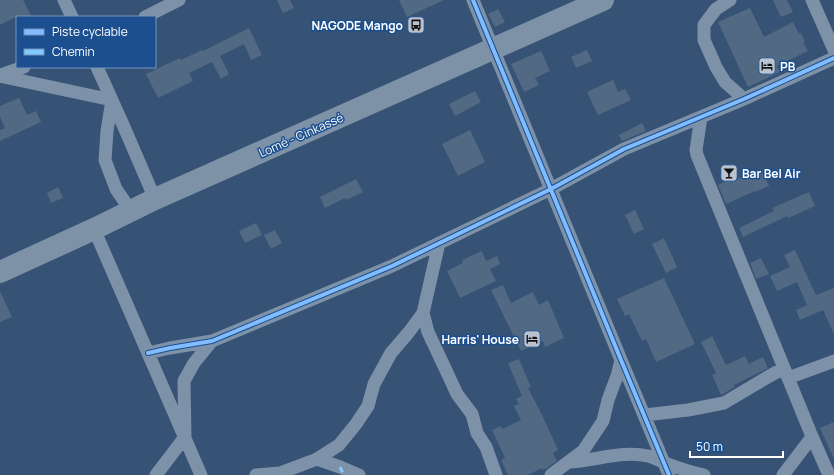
<svg xmlns="http://www.w3.org/2000/svg" width="834" height="475" viewBox="0 0 834 475" font-family="Manrope,sans-serif">
<style>
.building{fill:#526984}
.lines{fill:none;stroke-linecap:round;stroke-linejoin:round}
.street{stroke:#7d92a8;stroke-width:13}
.highway{stroke:#7e92a7;stroke-width:22}
.quiet{stroke:#80caff;stroke-width:3;stroke-dasharray:6 3;stroke-linecap:butt}
.cycleway-casing{stroke:#1b4f8f;stroke-width:6}
.cycleway{stroke:#80bcff;stroke-width:4}
.labels{text-anchor:middle;dominant-baseline:central;stroke-width:3;stroke-linejoin:round;paint-order:stroke}
.poi-label{font-size:12px;font-weight:bold;fill:#fff;stroke:#1b4f8f;text-anchor:end}
.street-label{font-size:12px;fill:#fff;stroke:#1b4f8f}
</style>
<rect width="100%" height="100%" fill="#365274"/>
<path class="building" d="M0,0H23L32,17H16L0,25Z
M277,0H290L294,8L283,13Z
M399,0H444L407,17Z
M773,0H787L793,12L781,17Z
M750,8L764,37L793,22L799,34L801,33L805,42H803L808,51L777,66L780,72L748,87L718,22Z
M498,9L505,22L495,27L488,14Z
M249,28L262,55L251,60L244,44L220,56L229,74L221,79L212,62L189,73L193,81L158,98L146,74L180,58L181,60L202,50L203,51Z
M587,50L592,61L576,68L571,57Z
M541,51L550,71L535,78L539,85L524,92L511,64Z
M613,80L618,92L625,89L631,100L598,115L587,92Z
M475,91L481,102L455,116L449,104Z
M19,98L27,115L36,111L41,122L0,141V130L5,128L0,117V106Z
M642,123L646,131L622,141L619,135Z
M470,130L485,162L458,176L442,144Z
M762,169L769,186L755,192V191L726,204L718,185L734,177L736,180Z
M356,179L363,192L346,200L345,198L325,208L320,197Z
M58,187L63,198L51,203L47,193Z
M809,192L815,206L788,218L787,216L743,237L739,228L774,211L772,208Z
M635,210L644,229L634,234L625,215Z
M256,223L262,235L245,243L239,231Z
M275,230L282,243L271,249L264,235Z
M664,238L677,267L666,273L652,244Z
M795,250L816,295L834,288V334L823,310L800,320L796,310L807,305L797,282L777,291L770,276L790,267L784,255Z
M482,251L486,261L497,256L500,264L490,269L496,281L460,298L447,271L463,263L462,260Z
M761,258L769,274L756,279L750,263Z
M664,278L695,344L656,362L646,339L642,341L629,314L625,316L617,299Z
M503,285L511,303L533,292L539,305L548,300L564,338L545,347L543,341L521,351L491,290Z
M0,291L12,317L0,322Z
M712,336L726,365L745,356L749,364L763,357L768,368L734,385L735,387L721,395L712,375L716,373L701,342Z
M519,359L531,387L528,388L541,413L558,450L553,453L557,461L547,468L543,470L542,468L528,475H508L501,460L505,458L492,430L501,426L502,429L521,420L514,406L519,404L516,399L522,396L508,363Z
M834,422V459L820,428Z"/>
<g class="lines">
<path class="street" d="M64,0L72,17
M473,0L621,360L669,475
M730,0L716,9L704,25V40L716,67L725,82L744,99
M812,0L834,50
M145,17L179,0
M97,67L124,127L155,199
M0,75L24,67
M0,76L112,100L107,131L105,160L116,189L131,211
M701,117L696,150L697,155L811,434L829,475
M94,229L201,475
M423,313L428,332L451,381L457,394L472,414L477,433L486,447L496,475
M148,353L170,348L212,341L392,266L551,189L624,149L744,99L834,58
M788,378L834,361
M645,415L688,410L724,403L766,378L784,368
M317,459L340,467L359,475
M569,462C594,461 623,450 648,456C654,457 660,461 665,463C678,468 690,472 704,475
M156,475L185,437L184,381L194,363L212,341
M256,475L280,473L317,459L339,445L356,424L368,406L374,384L391,353L409,332L423,313L439,243
M551,475L583,451L603,421L608,400L617,376L621,360
M783,475L812,437"/>
<path class="highway" d="M0,272L94,229L155,199L603,0"/>
<path class="quiet" d="M340,467L344,475"/>
<defs>
<path id="cycleway" d="M473,0L621,360L669,475
M148,353L170,348L212,341L392,266L551,189L624,149L744,99L834,58"/>
</defs>
<use href="#cycleway" class="cycleway-casing"/>
<use href="#cycleway" class="cycleway"/>
</g>
<defs>
<symbol id="bus-square" viewBox="-11 -11 22 22"><rect x="-9" y="-9" width="18" height="18" rx="4" fill="#b9c2ce" stroke="#1b4f8f"/><path d="M-5-6H5V4H4V6H2V4H-2V6H-4V4H-5ZM-3.5-4V0h7V-4ZM-3.5 1.2v1.5H-2V1.2ZM2 1.2v1.5H3.5V1.2Z" fill="#111"/></symbol>
<symbol id="hotel-square" viewBox="-11 -11 22 22"><rect x="-9" y="-9" width="18" height="18" rx="4" fill="#b9c2ce" stroke="#1b4f8f"/><path d="M-6-4.5h1.5V1H6V5H4.5V3h-9V5H-6ZM-4 0a1.8 1.8 0 1 1 3.6 0ZM.5 0V-2.5h3Q6-2.5 6 0Z" fill="#111"/></symbol>
<symbol id="bar-square" viewBox="-11 -11 22 22"><rect x="-9" y="-9" width="18" height="18" rx="4" fill="#b9c2ce" stroke="#1b4f8f"/><path d="M-6-5H6L.8 .8V4.5H3.5V6h-7V4.5H-.8V.8Z" fill="#111"/></symbol>
</defs>
<g fill-rule="evenodd">
<use href="#bus-square" x="406" y="15" width="20" height="20"/>
<use href="#hotel-square" x="757" y="56" width="20" height="20"/>
<use href="#bar-square" x="719" y="163" width="20" height="20"/>
<use href="#hotel-square" x="522" y="329" width="20" height="20"/>
</g>
<g class="labels">
<g class="poi-label">
<text x="403" y="25">NAGODE Mango</text>
<text x="780" y="66" text-anchor="start">PB</text>
<text x="742" y="173" text-anchor="start">Bar Bel Air</text>
<text x="519" y="339">Harris' House</text>
</g>
<g class="street-label">
<text transform="translate(301 135) rotate(-24)">Lomé - Cinkassé</text>
</g>
</g>
<rect x="16" y="16" width="140" height="52" fill="#1b4f8f" stroke="#7695bc"/>
<rect x="24" y="29" width="20" height="6" fill="#80bcff" stroke="#7695bc"/>
<text x="52" y="36" font-size="12" fill="#ffffff">Piste cyclable</text>
<rect x="24" y="49" width="20" height="6" fill="#80caff" stroke="#7695bc"/>
<text x="52" y="56" font-size="12" fill="#ffffff">Chemin</text>
<path d="M690 451v6h93v-6" fill="none" stroke="#ffffff" stroke-width="2"/>
<text x="696" y="451" font-size="12" fill="#ffffff" stroke="#1b4f8f" stroke-width="3" paint-order="stroke">50 m</text>
</svg>
